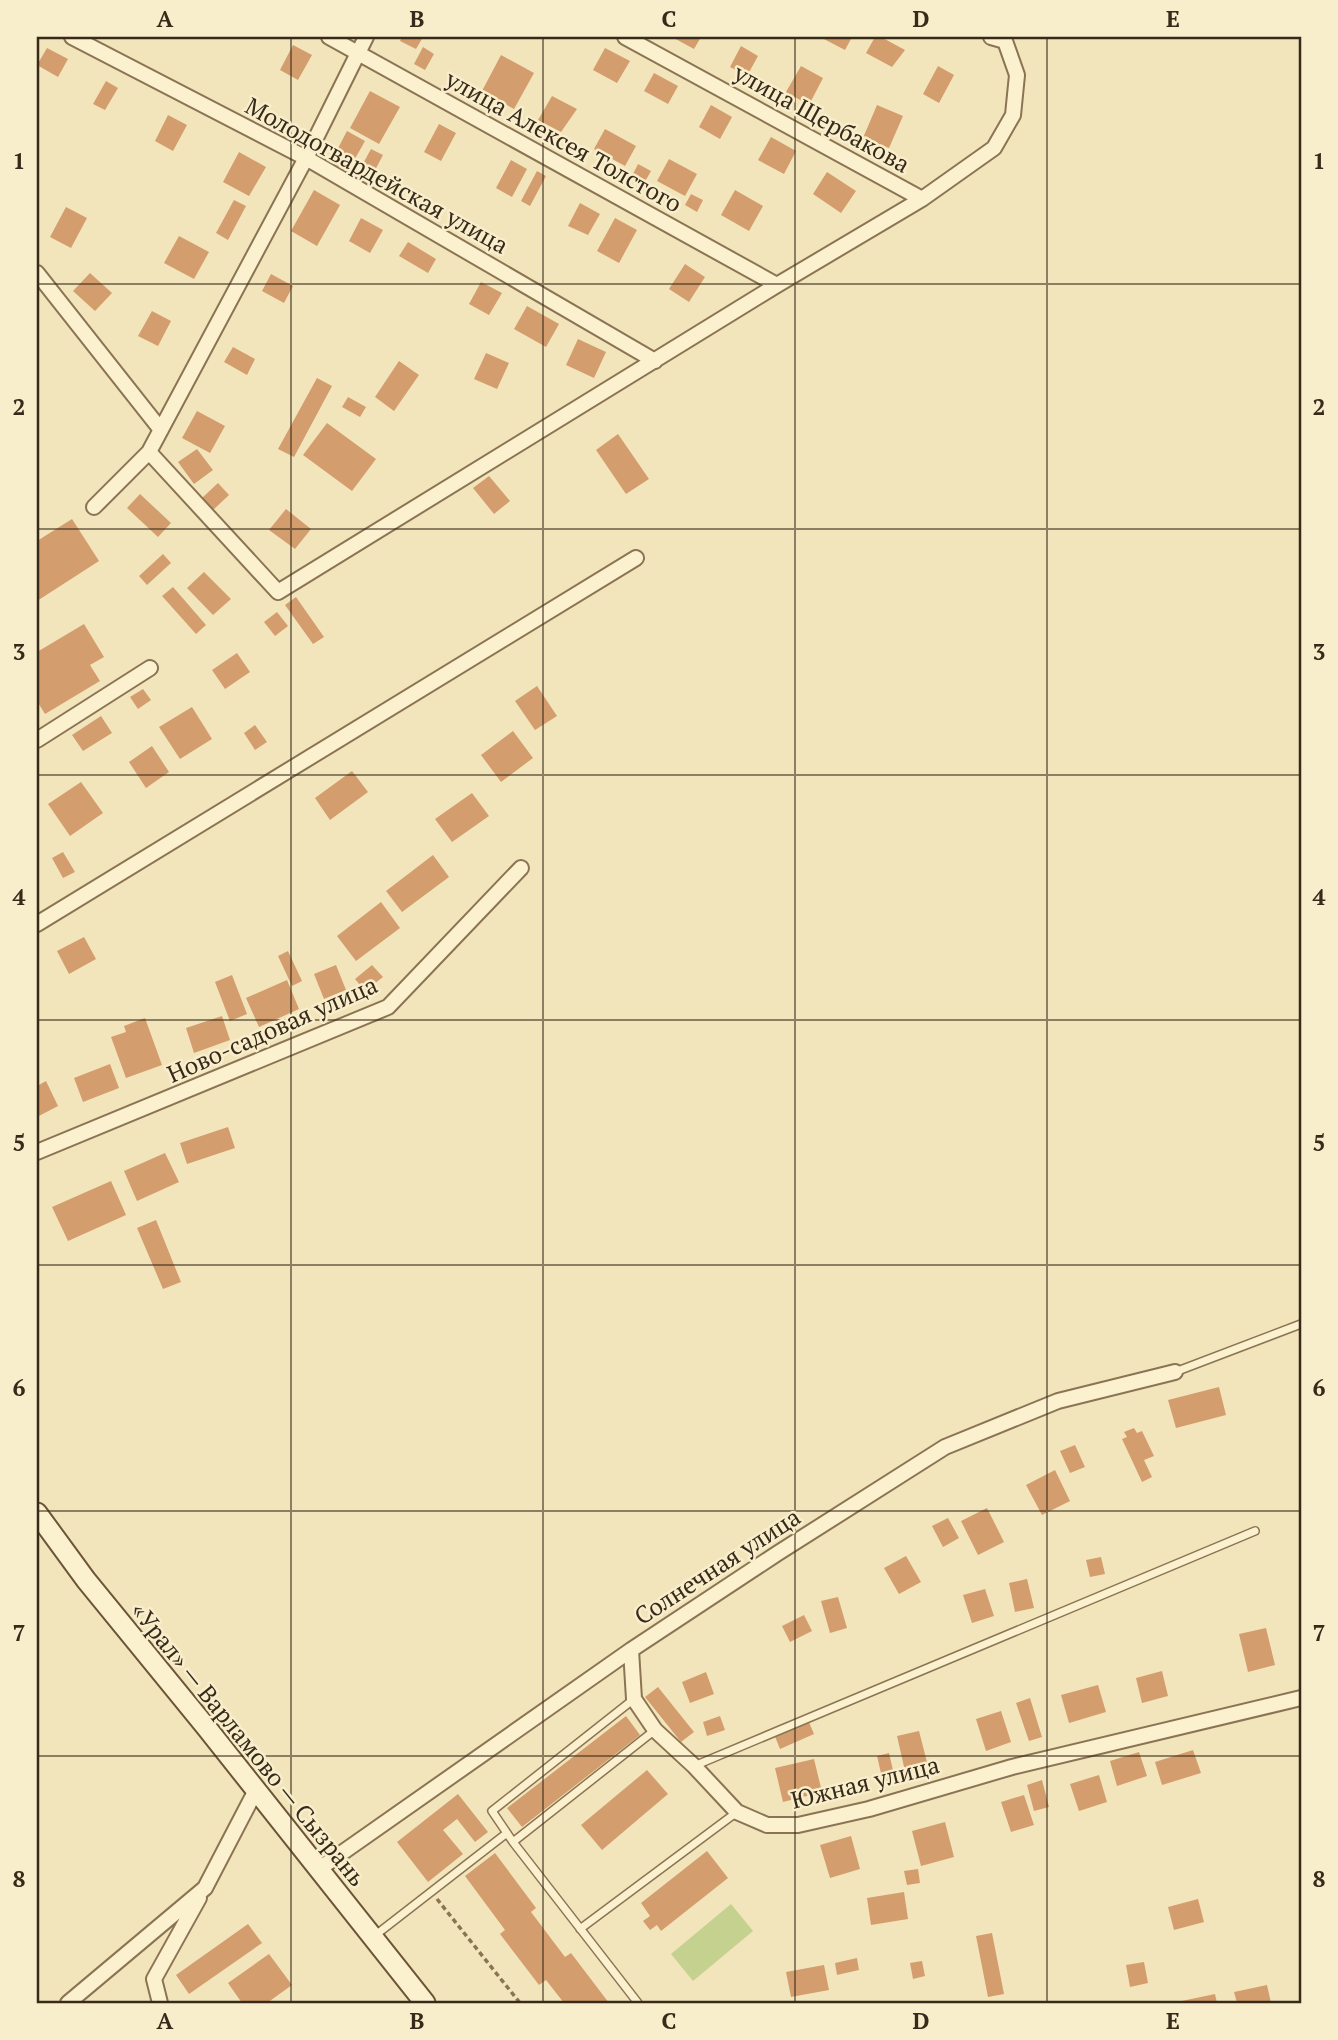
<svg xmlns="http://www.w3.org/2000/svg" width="1338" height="2040" viewBox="0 0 1338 2040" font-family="'PT Serif',serif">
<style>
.green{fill:#c5d18e}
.building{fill:#d49d6d}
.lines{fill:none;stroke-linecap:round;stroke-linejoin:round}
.service-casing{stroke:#8b7453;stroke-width:10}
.minor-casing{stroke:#8b7453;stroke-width:18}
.secondary-casing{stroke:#6c5537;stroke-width:23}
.path{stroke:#8b7453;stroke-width:3.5;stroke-dasharray:5 3.5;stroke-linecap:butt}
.service{stroke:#fcf1cf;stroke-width:7}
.minor{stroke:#fcf1cf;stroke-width:14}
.secondary{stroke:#fcf1cf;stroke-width:19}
.grid{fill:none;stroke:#382a1a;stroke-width:2;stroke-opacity:0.55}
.labels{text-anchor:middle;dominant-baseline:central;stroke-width:5;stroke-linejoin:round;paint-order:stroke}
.street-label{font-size:24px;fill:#382a1a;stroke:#f9eecb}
.neatline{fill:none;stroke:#382a1a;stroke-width:2.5}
.grid-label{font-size:23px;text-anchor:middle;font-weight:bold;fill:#382a1a}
</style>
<rect width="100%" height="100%" fill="#f2e5bb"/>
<path class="green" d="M731,1904L753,1931L693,1981L671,1954Z"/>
<path class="building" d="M402,37H423L416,49L400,41Z
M672,37H701L694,49Z
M820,37H852L845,50Z
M875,37H881L905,50L892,67L866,53Z
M293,45L312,55L298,80L280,70Z
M741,46L758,56L747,76L730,67Z
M423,47L434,54L425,70L414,64Z
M47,48L68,59L58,77L37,65Z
M605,48L630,61L617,83L593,70Z
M501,55L534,73L514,109L482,91Z
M801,66L823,78L809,105L786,92Z
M938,66L954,75L939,103L923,94Z
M654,73L678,86L668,104L644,91Z
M106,81L118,88L105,110L93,104Z
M370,91L400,107L379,144L350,128Z
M552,96L577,109L561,132L538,120Z
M711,105L732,117L720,139L699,127Z
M877,105L903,116L889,148L863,138Z
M168,115L187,125L173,151L155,141Z
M439,124L456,133L441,161L424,152Z
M605,129L636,146L625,166L594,149Z
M347,131L365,141L352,164L335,154Z
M771,137L796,151L784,174L758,160Z
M371,149L383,155L372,176L360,169Z
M239,152L266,167L249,196L223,182Z
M669,159L697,174L685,196L657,181Z
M511,160L527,169L512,197L496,188Z
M638,164L651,171L643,185L631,178Z
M537,171L546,176L530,206L521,201Z
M827,172L856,191L841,213L813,194Z
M314,190L340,205L317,246L291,231Z
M735,190L763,206L749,231L721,215Z
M691,194L703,200L697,212L685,205Z
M234,200L246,206L228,240L216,233Z
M580,203L600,214L588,235L568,226Z
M66,207L87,218L71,248L50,237Z
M361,218L383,230L370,253L349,241Z
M615,218L637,230L619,263L597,251Z
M179,236L209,252L194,279L164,263Z
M408,242L436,259L428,273L399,256Z
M685,264L705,277L689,302L669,289Z
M90,273L112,293L95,311L73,291Z
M271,274L293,286L284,303L262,291Z
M481,282L502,293L489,315L469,304Z
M527,306L559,324L546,347L514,329Z
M152,311L171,321L158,346L138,336Z
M578,339L606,352L594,378L566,365Z
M233,347L255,359L247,375L224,362Z
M486,353L509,363L497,389L474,379Z
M399,361L419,375L394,411L375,397Z
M317,378L332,386L294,457L278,449Z
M348,397L366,407L360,417L342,407Z
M197,411L225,426L210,453L182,438Z
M327,423L376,459L352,491L303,455Z
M618,434L649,479L626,494L596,450Z
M197,449L213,470L194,484L178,462Z
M489,476L510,501L494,514L473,488Z
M218,483L229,495L213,510L202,498Z
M140,494L171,523L158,537L127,508Z
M286,509L311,529L295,549L269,530Z
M72,519L99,561L37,601V541Z
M163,554L171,563L147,585L139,576Z
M204,572L231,599L213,615L187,588Z
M173,587L206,625L196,634L162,596Z
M296,597L324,637L313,644L285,605Z
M277,612L288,626L275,636L264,622Z
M84,624L104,657L90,665L100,681L45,714L37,701V652Z
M237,653L250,672L225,689L212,670Z
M537,686L557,716L535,730L515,701Z
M143,689L151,700L138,709L130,697Z
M192,707L212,739L180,759L159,727Z
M101,716L112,733L83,751L72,735Z
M255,725L267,742L255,750L244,733Z
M513,731L533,758L501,782L481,755Z
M152,746L169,772L146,788L129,762Z
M352,771L368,792L330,820L315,798Z
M81,782L103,813L70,836L48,804Z
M472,793L489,816L452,842L435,819Z
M63,852L75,872L63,878L52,858Z
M433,855L449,877L402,912L386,891Z
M381,902L400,928L356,961L337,936Z
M84,937L96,959L69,974L57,951Z
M288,951L302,981L292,986L278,956Z
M336,965L346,990L324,999L314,974Z
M372,965L383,977L365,991L355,979Z
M232,975L247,1014L230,1021L215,982Z
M287,980L299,1009L259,1027L246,998Z
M222,1016L230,1040L194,1053L186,1028Z
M145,1018L162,1065L126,1078L111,1037L126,1032L124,1026Z
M110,1064L119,1088L83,1102L74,1078Z
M46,1081L58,1106L37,1117V1086Z
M228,1127L235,1148L187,1164L180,1143Z
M165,1153L179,1182L137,1201L124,1171Z
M111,1181L126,1215L68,1241L52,1207Z
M156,1220L181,1282L163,1289L137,1228Z
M1219,1387L1226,1415L1176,1428L1168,1400Z
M1134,1428L1137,1433L1142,1431L1154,1456L1144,1460L1152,1477L1142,1482L1122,1439L1127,1437L1124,1432Z
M1075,1445L1085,1467L1070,1473L1060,1451Z
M1055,1470L1070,1501L1042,1515L1026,1485Z
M987,1508L1004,1542L978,1555L961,1521Z
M948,1518L959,1538L943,1547L932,1526Z
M906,1556L921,1582L899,1594L884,1568Z
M1101,1557L1105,1574L1090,1577L1086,1560Z
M1027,1579L1034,1608L1015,1612L1009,1583Z
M985,1589L994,1616L972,1623L963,1595Z
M838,1597L847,1628L830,1633L821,1601Z
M804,1615L812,1631L790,1642L782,1626Z
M1266,1628L1275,1665L1248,1672L1239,1634Z
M1162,1671L1168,1696L1142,1703L1136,1678Z
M706,1672L714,1694L690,1703L682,1682Z
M1098,1685L1106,1712L1069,1723L1061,1695Z
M658,1687L694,1732L681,1742L645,1697Z
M1030,1698L1042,1737L1029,1741L1016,1703Z
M1001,1711L1011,1742L986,1751L976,1719Z
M626,1716L640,1735L522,1827L507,1808Z
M720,1716L725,1730L707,1736L703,1722Z
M808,1720L814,1734L780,1749L774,1734Z
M919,1731L928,1766L905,1771L897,1736Z
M1193,1750L1201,1773L1162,1785L1155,1762Z
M1139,1752L1147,1776L1117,1786L1110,1761Z
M889,1753L896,1783L884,1786L877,1756Z
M814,1759L822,1792L783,1802L775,1768Z
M647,1770L668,1794L602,1850L581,1825Z
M1099,1775L1107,1802L1079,1811L1070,1784Z
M1042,1780L1049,1807L1034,1811L1027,1785Z
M458,1794L488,1832L475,1842L457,1819L443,1830L463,1854L428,1882L397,1842Z
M1024,1795L1034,1825L1011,1832L1001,1802Z
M945,1822L954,1857L921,1866L912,1831Z
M851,1836L860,1869L830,1878L820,1845Z
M707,1851L728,1878L661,1931L657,1925L650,1930L643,1921L650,1916L641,1903Z
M495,1853L536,1908L531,1912L565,1957L571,1953L609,2003H564L546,1980L539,1985L500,1934L505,1930L465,1876Z
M918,1869L920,1883L907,1885L904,1871Z
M904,1892L908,1919L871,1925L867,1898Z
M1198,1899L1204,1922L1174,1930L1168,1907Z
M248,1924L262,1943L189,1994L176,1975Z
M992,1933L1004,1994L988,1997L976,1936Z
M269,1954L292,1985L267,2003H242L228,1983Z
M857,1958L859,1970L837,1975L835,1963Z
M922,1961L925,1976L913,1979L910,1963Z
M1144,1962L1148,1983L1130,1987L1126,1965Z
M824,1965L829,1990L791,1997L786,1972Z
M1267,1985L1271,2003H1237L1234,1992Z
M1215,1994L1217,2003H1178L1177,2002Z"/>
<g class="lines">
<defs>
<path id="service" d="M1175,1372L1301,1324
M694,1766L1255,1531
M513,1842L492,1811L634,1699
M580,1929L737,1812
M373,1937L507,1833
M638,2003L513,1842L655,1730"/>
<path id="minor" d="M72,37L306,158L655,361
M329,37L777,285
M625,37L922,199
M37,273L161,430
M149,452L278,592L777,285L922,199L994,148L1013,115L1017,75L1005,41L991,37
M94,507L149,452L306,158L366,37
M37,740L150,668
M37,924L636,558
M37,1152L388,1007L521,868
M631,1650L634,1699L655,1730L694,1766L737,1812L767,1825H798L869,1809L1012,1767L1301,1698
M319,1869L631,1650L778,1553L945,1447L1058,1401L1175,1372
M68,2003L205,1888L256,1790
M160,2003L154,1979L199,1898"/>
<path id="secondary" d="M37,1513L86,1580L206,1727L425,2003"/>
</defs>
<use href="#service" class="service-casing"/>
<use href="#minor" class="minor-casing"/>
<use href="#secondary" class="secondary-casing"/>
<path class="path" d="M437,1899L520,2003"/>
<use href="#service" class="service"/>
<use href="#minor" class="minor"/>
<use href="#secondary" class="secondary"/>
</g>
<path class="grid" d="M291,37V2003M543,37V2003M795,37V2003M1047,37V2003M37,284H1301M37,529H1301M37,775H1301M37,1020H1301M37,1265H1301M37,1511H1301M37,1756H1301"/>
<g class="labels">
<g class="street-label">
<text transform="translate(822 118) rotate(29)">улица Щербакова</text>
<text transform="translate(564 141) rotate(29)">улица Алексея Толстого</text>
<text transform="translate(377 175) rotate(29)">Молодогвардейская улица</text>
<text transform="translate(272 1029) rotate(-24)">Ново-садовая улица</text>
<text transform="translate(717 1566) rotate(-33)">Солнечная улица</text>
<text transform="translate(249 1744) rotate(51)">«Урал» — Варламово — Сызрань</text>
<text transform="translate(865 1782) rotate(-14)">Южная улица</text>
</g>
</g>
<rect width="1338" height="2040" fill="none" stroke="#f9eecb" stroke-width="77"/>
<rect x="38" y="38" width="1262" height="1964" class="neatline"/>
<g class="grid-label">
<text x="165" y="27">A</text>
<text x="417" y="27">B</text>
<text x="669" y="27">C</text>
<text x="921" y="27">D</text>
<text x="1173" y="27">E</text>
<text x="19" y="169">1</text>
<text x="1319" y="169">1</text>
<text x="19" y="415">2</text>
<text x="1319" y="415">2</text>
<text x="19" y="660">3</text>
<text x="1319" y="660">3</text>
<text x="19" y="905">4</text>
<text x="1319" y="905">4</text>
<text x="19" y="1151">5</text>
<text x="1319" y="1151">5</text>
<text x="19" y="1396">6</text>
<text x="1319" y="1396">6</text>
<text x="19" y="1641">7</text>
<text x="1319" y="1641">7</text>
<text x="19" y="1887">8</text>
<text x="1319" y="1887">8</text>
<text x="165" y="2029">A</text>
<text x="417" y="2029">B</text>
<text x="669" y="2029">C</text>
<text x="921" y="2029">D</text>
<text x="1173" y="2029">E</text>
</g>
</svg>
